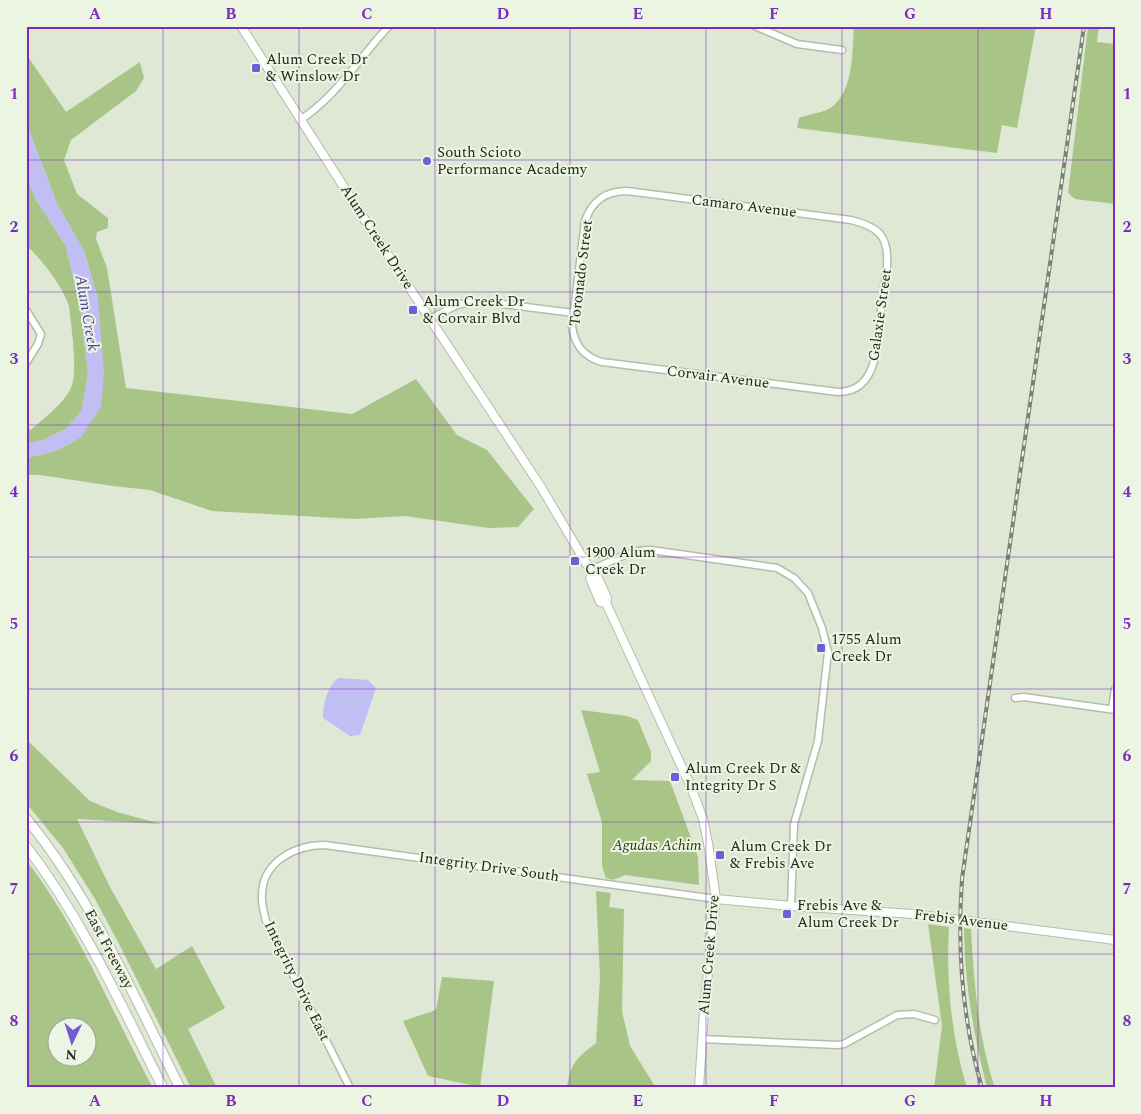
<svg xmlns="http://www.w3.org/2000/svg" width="1141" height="1114" viewBox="0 0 1141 1114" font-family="Spectral,serif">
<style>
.green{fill:#a8c587;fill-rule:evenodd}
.water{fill:#c1bef3}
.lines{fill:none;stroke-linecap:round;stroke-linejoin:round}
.minor-casing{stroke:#b3bdaa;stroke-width:9}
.major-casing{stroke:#b3bdaa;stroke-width:10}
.highway-casing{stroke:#b3bdaa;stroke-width:11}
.minor{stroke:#fff;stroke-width:6}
.major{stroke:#fff;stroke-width:8}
.highway{stroke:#fff;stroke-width:9}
.rail-casing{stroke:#7b8175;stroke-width:4}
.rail{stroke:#ecf5e2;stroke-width:2;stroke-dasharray:5.5;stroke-linecap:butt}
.grid{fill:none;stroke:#7b2cbf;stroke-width:1;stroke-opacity:0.55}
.poi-dot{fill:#725cd6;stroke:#ecf5e2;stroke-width:2}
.labels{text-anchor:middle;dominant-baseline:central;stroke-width:4;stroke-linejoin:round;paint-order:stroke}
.poi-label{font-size:15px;fill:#23261f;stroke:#ecf5e2;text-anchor:start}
.street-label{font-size:15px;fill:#23261f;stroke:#ecf5e2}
.park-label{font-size:15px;font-style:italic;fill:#263511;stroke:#ecf5e2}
.water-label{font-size:16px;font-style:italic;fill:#513ea1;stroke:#ecf5e2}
.neatline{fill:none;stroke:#7b2cbf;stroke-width:2}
.grid-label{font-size:16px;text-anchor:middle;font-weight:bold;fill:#7b2cbf}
</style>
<rect width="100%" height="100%" fill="#dee8d5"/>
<path class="green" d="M854,26H1036L1017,128L1002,125L997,153L797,128L799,118C807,115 825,112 832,107C854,89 852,52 854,26Z
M1088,26H1099L1097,42L1115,44V204L1075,199L1068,193Z
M26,54L66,112L140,62L144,78L136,91L71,140L64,160L77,194L108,218V228L97,232L96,239L107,268L126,388L352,414L416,379L457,435L487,450L534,509L518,527L489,528L405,516L354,519L212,511L150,490L113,486L40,475H26V458L56,451L81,437L98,299L84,251L57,204L26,122Z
M26,175L35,198L66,246L80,307L88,373L82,410L67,428L44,440L26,444V431L32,429C44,418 63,404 70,390C79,374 71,325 69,306C61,284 43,261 26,245Z
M581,710L627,716L638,720L651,752V761L632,780L670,781L698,857L699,885L625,875L613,880L606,878L602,866V822L587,774L600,772Z
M26,739L90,801L117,812L161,824L77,819L110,887L156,969L192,946L225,1008L188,1029L217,1088H191L117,940L95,899L63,848L26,803Z
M26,860C80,930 111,1011 153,1088H26ZM58,1026H88V1056H58Z
M596,891L611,893L609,907L624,909L622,1011L630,1046L656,1088H567C570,1063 577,1058 596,1043L600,979Z
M928,924L949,927C946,980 951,1036 967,1088H934L942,1026Z
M964,928L971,929C974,983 978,1037 995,1088H987C973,1032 965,986 964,928Z
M442,977L494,981L480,1087L428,1076L403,1021L436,1010Z"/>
<path class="water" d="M26,122L57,204L84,251L98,299L104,373L101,407L81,437L56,451L26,458V444L44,440L67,428L82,409L88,373L80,307L66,246L35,198L26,175Z
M338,678L368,680L376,688L360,735L350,736L323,718C323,703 327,688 338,678Z"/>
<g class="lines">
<defs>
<path id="minor" d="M755,26L797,44L842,50
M300,120C337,96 359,58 389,26
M627,191L851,220C879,227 889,236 887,266L874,361C869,380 858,392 838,392L602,362C584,357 575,346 572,327L585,221C592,201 605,191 627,191Z
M26,310L41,334L38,344L26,363
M430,319L457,305L470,302H486L574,313
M591,570C611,562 628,550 651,550L777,568L794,578L808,593L822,628L828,652L818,741L794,824L791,906
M1015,698L1024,697L1115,710
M1112,709L1115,689
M702,1039L838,1045L844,1044L897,1015L914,1014L935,1020
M350,1088L266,921C264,912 261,904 262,894C263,861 296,845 325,845L716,899"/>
<path id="major" d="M241,26L370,228L541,487L593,575L597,576L607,598L606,603L691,787L703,819L708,843L716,899L704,1010L699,1088
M593,575L590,578L600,602L606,603
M716,899L791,906L913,914L1115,940"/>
<path id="highway" d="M26,818C92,899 134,996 180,1088
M26,846C83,920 121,1005 163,1088"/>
</defs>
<use href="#minor" class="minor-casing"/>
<use href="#major" class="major-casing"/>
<use href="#highway" class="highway-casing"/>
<use href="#minor" class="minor"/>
<use href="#major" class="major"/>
<use href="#highway" class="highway"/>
<defs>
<path id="rail" d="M982,1088C962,1019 957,949 962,879L1084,26"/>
</defs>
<use href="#rail" class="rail-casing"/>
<use href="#rail" class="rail"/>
</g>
<path class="grid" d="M163,26V1088M299,26V1088M435,26V1088M570,26V1088M706,26V1088M842,26V1088M978,26V1088M26,160H1115M26,292H1115M26,425H1115M26,557H1115M26,689H1115M26,822H1115M26,954H1115"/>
<g class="poi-dot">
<rect x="251" y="63" width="10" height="10" rx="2.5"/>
<circle cx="427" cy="161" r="5"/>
<rect x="408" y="305" width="10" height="10" rx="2.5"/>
<rect x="570" y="556" width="10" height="10" rx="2.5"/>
<rect x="816" y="643" width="10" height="10" rx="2.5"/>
<rect x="670" y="772" width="10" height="10" rx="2.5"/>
<rect x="715" y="850" width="10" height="10" rx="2.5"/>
<rect x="782" y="909" width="10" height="10" rx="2.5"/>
</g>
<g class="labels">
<g class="poi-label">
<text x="266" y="59">Alum Creek Dr<tspan x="266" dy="17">&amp; Winslow Dr</tspan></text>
<text x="437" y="152">South Scioto<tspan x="437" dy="17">Performance Academy</tspan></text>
<text x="423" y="301">Alum Creek Dr<tspan x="423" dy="17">&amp; Corvair Blvd</tspan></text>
<text x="585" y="552">1900 Alum<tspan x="585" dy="17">Creek Dr</tspan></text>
<text x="831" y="639">1755 Alum<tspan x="831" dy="17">Creek Dr</tspan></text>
<text x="685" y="768">Alum Creek Dr &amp;<tspan x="685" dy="17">Integrity Dr S</tspan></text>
<text x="730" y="846">Alum Creek Dr<tspan x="730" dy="17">&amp; Frebis Ave</tspan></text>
<text x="797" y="905">Frebis Ave &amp;<tspan x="797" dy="17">Alum Creek Dr</tspan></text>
</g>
<g class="street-label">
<text transform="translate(744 206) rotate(7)">Camaro Avenue</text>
<text transform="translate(377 237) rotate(57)">Alum Creek Drive</text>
<text transform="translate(581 273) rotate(-83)">Toronado Street</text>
<text transform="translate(880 315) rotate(-82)">Galaxie Street</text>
<text transform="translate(718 377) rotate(7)">Corvair Avenue</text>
<text transform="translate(489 867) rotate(8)">Integrity Drive South</text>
<text transform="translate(961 920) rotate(7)">Frebis Avenue</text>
<text transform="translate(109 949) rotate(62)">East Freeway</text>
<text transform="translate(709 955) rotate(-85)">Alum Creek Drive</text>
<text transform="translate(297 981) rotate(64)">Integrity Drive East</text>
</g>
<g class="park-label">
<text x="657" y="845">Agudas Achim</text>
</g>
<g class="water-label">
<text transform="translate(87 313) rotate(80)">Alum Creek</text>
</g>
</g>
<rect width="1141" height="1114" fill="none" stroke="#ecf5e2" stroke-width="55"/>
<g transform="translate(72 1042) rotate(184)"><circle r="24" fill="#ecf5e2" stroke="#9ca294"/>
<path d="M0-4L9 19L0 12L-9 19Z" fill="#725cd6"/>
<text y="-8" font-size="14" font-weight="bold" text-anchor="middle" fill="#23261f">N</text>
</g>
<rect x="28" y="28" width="1086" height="1058" class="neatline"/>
<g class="grid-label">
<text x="95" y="19">A</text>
<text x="231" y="19">B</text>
<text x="367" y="19">C</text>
<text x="503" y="19">D</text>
<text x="638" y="19">E</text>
<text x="774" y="19">F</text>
<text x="910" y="19">G</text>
<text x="1046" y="19">H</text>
<text x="14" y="99">1</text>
<text x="1127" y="99">1</text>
<text x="14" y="232">2</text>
<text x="1127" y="232">2</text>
<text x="14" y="364">3</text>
<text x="1127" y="364">3</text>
<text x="14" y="497">4</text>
<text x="1127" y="497">4</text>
<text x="14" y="629">5</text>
<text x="1127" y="629">5</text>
<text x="14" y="761">6</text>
<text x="1127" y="761">6</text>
<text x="14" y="894">7</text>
<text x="1127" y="894">7</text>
<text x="14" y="1026">8</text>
<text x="1127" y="1026">8</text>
<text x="95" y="1106">A</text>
<text x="231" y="1106">B</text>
<text x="367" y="1106">C</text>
<text x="503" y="1106">D</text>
<text x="638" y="1106">E</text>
<text x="774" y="1106">F</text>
<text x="910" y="1106">G</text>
<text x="1046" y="1106">H</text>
</g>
</svg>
